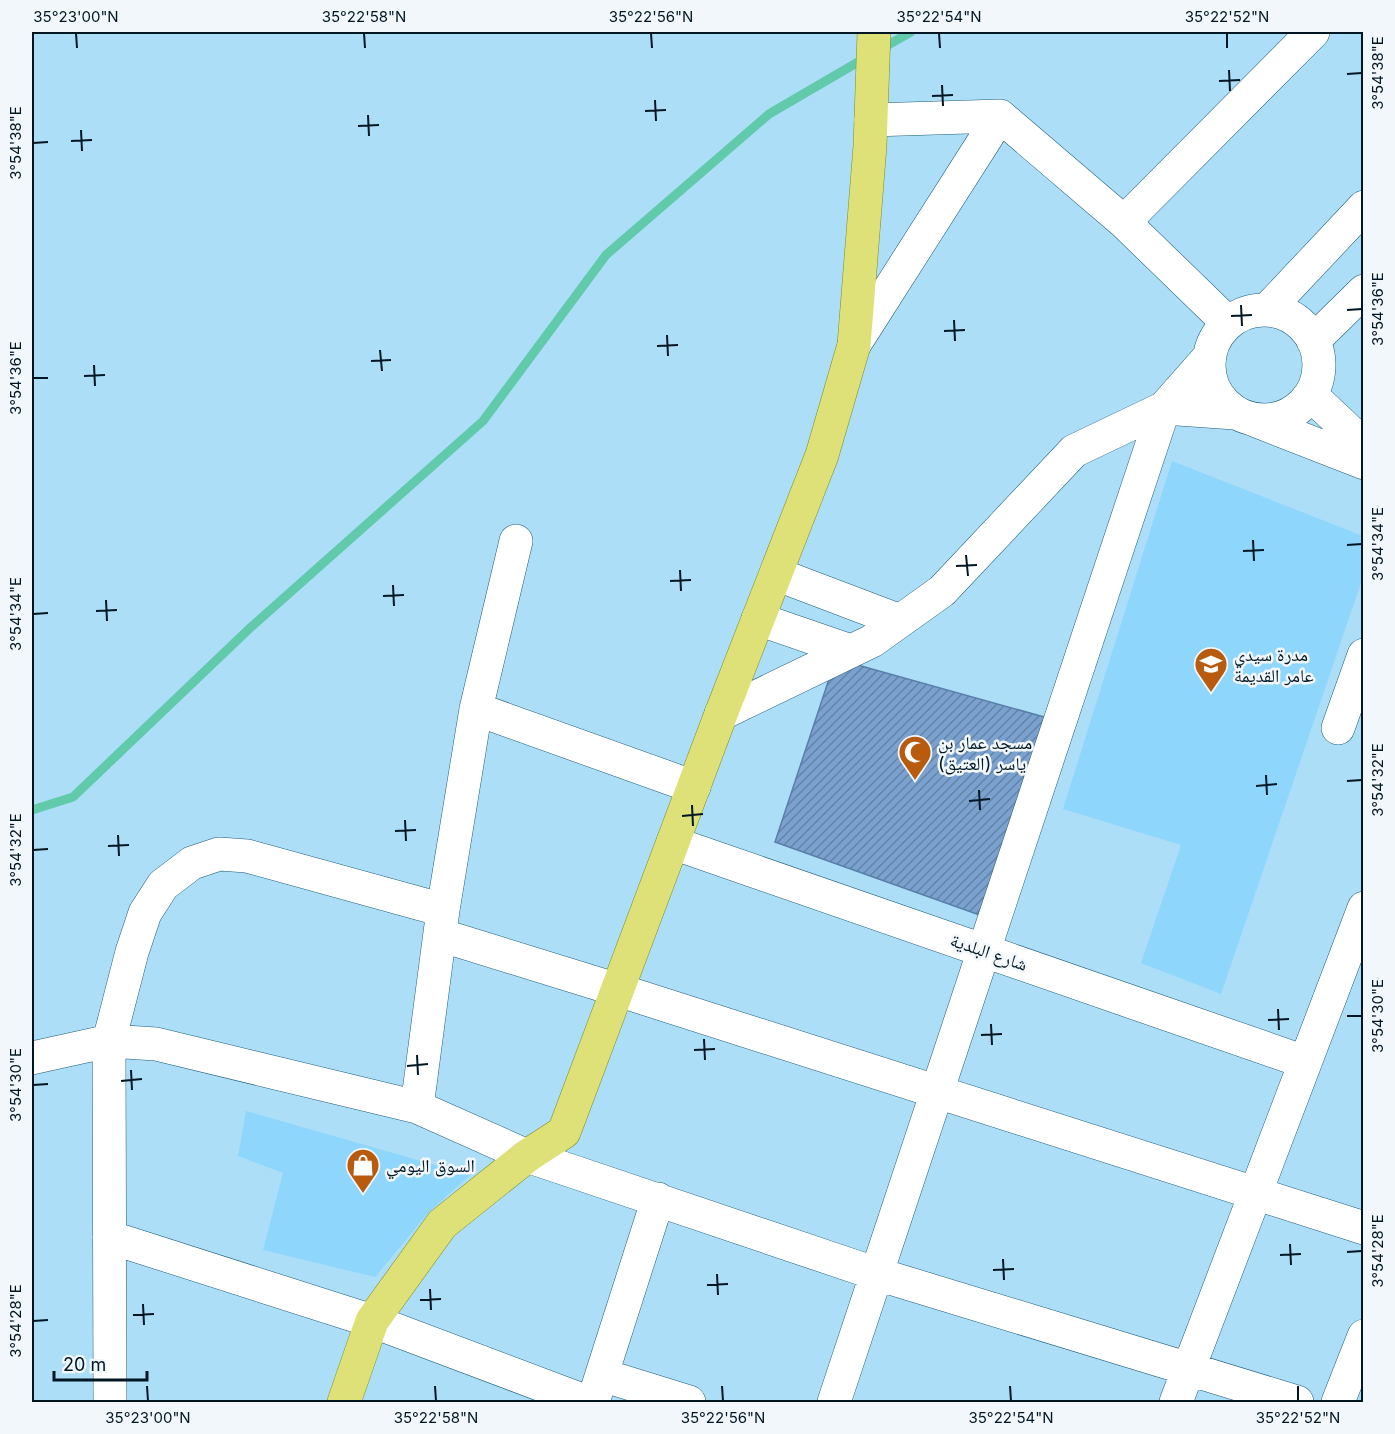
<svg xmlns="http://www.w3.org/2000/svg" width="1395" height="1434" viewBox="0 0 1395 1434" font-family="Inter,'Noto Naskh Arabic',sans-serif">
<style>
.built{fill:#8ed6fb}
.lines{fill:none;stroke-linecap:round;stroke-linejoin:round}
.stream{stroke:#60caab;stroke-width:9}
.building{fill:url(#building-hatch);stroke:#597fa9;stroke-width:1.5}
.street-casing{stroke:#1e5e7a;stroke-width:34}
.primary-casing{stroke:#818d1f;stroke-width:34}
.street{stroke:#fff;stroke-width:33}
.primary{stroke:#dde177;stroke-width:33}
.ticks{fill:none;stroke:#001723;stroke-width:2}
.labels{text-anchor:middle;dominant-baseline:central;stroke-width:5;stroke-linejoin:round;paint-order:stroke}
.poi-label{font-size:18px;fill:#001723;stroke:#f1f7fb;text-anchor:start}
.street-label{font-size:18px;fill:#001723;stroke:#f1f7fb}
.neatline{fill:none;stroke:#001723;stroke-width:2}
.ticks-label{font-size:15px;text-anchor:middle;fill:#001723}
</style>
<defs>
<pattern id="building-hatch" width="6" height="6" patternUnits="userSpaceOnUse" patternTransform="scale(1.5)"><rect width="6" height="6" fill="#7ba2ce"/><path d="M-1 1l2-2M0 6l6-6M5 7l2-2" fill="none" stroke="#6283a7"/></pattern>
</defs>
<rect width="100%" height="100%" fill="#acdef8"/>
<path class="built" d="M1172,461L1363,536V577L1221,994L1141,963L1181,845L1063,809Z
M246,1111L470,1175L428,1213L375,1277L263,1250L283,1173L238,1156Z"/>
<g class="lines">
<path class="stream" d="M879,50L911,32
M32,810L73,797L250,628L483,421L606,255L769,114L865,58"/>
</g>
<path class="building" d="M854,664L1055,720L988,918L775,842L830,676Z"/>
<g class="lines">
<defs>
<path id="street" d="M871,120L1000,116L1124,222L1228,323
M1124,222L1313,32
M1267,310L1364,207
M1209 365a55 55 0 1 1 110 0a55 55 0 1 1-110 0Z
M1313,341L1364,291
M854,345L1000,116
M1311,395L1364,445
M1254,420L1364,463
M776,574L900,621
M758,619L851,651
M476,709L694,787
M721,714L872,641L942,591L1074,451L1164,408L1235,413
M1338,728L1364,655
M673,843L1305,1062
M440,935L618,990L1364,1228
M32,1058L109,1041L156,1044L417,1107L527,1156L877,1274L1297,1402
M417,1107L443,910L476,709L516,541
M109,1237L372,1321L587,1402
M602,1375L689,1402
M110,1402L109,1041L132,952L145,913L163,885L192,863L219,854L247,856L443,910
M593,1402L658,1199
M834,1402L1164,408L1210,356
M1176,1402L1364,908
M1338,1402L1364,1336"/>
<path id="primary" d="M344,1402L372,1321L442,1224L527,1156L564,1132L721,714L822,455L854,345L870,146L874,32"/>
</defs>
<use href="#street" class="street-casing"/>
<use href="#primary" class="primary-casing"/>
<use href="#street" class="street"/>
<use href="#primary" class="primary"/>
</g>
<path class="ticks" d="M76,33L77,48M364,33L365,48M651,33L652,48M939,33L940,48M1227,33V48M1229,70L1230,91M1347,74L1362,73M1219,81L1240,80M942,85L943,106M932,96L953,95M655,100L656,121M645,111L666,110M368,115L369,136M358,126L379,125M81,130L82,151M71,141L92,140M33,143L48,142M1241,305L1242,326M1347,310L1362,309M1231,316L1252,315M954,320L955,341M944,331L965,330M667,335L668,356M657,346L678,345M380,350L382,371M371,361L391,360M94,365L95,386M84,376L105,375M33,378H48M1253,540L1254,561M1347,545L1362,544M1243,551L1264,550M966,555L968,576M956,566L977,565M680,570L681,591M670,581L691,580M393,585L394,606M383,596L404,595M106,600L107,621M96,611L117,610M33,614L48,613M1266,775L1267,795M1347,781L1362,780M1256,786L1277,784M979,790L980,810M969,801L990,799M692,805L693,826M682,816L703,814M405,820L406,841M395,831L416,830M118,835L119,856M108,846L129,845M33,850L48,849M1278,1009L1279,1030M1347,1016H1362M1268,1020L1289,1019M991,1024L992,1045M981,1035L1002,1034M704,1039L705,1060M694,1050L715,1049M417,1055L418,1075M407,1066L428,1064M131,1070L132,1090M121,1081L142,1079M33,1085L48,1084M1290,1244L1291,1265M1347,1252L1362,1251M1280,1255L1301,1254M1003,1259L1004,1280M993,1270L1014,1269M717,1274L718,1295M707,1285L728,1284M430,1289L431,1310M420,1300L441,1299M143,1304L144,1325M133,1315L154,1314M33,1321L48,1320M147,1386L148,1401M435,1386L436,1401M722,1386L723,1401M1010,1386L1011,1401M1298,1386V1401"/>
<defs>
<symbol id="school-pin" viewBox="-11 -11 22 30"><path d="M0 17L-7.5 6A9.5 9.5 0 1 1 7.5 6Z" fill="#b95b0e" stroke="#f1f7fb"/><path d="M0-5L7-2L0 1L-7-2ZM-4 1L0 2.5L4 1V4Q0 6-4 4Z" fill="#fff"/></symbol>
<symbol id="mosque-pin" viewBox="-11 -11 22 30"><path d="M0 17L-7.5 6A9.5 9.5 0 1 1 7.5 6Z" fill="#b95b0e" stroke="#f1f7fb"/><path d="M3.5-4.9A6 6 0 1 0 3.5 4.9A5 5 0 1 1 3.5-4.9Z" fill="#fff"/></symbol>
<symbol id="shop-pin" viewBox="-11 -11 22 30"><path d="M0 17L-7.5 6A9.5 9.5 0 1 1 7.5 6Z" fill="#b95b0e" stroke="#f1f7fb"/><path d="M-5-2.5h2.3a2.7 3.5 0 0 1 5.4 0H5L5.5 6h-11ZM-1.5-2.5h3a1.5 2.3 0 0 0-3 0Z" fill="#fff"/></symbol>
</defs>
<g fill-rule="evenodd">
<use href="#school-pin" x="1192" y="645" width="38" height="52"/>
<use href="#mosque-pin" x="896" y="733" width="38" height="52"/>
<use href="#shop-pin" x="344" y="1146" width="38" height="52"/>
</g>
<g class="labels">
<g class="poi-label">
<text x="1234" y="654">مدرة سيدي<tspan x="1234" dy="21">عامر القديمة</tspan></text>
<text x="938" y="742">مسجد عمار بن<tspan x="938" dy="21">ياسر (العتيق)</tspan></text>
<text x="386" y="1165">السوق اليومي</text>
</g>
<g class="street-label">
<text transform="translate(989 952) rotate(19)">شارع البلدية</text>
</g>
</g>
<rect width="1395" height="1434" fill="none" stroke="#f1f7fb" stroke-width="66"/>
<path d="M54 1371v9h93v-9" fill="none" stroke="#001723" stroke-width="3"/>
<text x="63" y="1371" font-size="18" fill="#001723" stroke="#f1f7fb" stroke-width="4.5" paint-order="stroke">20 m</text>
<rect x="33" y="33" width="1329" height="1368" class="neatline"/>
<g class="ticks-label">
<text x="76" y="22">35°23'00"N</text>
<text x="364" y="22">35°22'58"N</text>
<text x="651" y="22">35°22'56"N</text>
<text x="939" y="22">35°22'54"N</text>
<text x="1227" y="22">35°22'52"N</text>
<text transform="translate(1378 73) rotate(-90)" y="5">3°54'38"E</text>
<text transform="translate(16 143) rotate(-90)" y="5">3°54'38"E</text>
<text transform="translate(1378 309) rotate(-90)" y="5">3°54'36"E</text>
<text transform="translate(16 378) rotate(-90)" y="5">3°54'36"E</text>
<text transform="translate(1378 544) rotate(-90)" y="5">3°54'34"E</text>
<text transform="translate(16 614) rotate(-90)" y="5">3°54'34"E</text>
<text transform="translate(1378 780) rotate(-90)" y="5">3°54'32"E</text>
<text transform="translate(16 850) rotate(-90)" y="5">3°54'32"E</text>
<text transform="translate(1378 1016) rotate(-90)" y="5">3°54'30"E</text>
<text transform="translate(16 1085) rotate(-90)" y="5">3°54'30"E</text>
<text transform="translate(1378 1251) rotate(-90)" y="5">3°54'28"E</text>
<text transform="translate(16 1321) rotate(-90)" y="5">3°54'28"E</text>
<text x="148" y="1423">35°23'00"N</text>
<text x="436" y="1423">35°22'58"N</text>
<text x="723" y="1423">35°22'56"N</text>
<text x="1011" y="1423">35°22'54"N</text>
<text x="1298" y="1423">35°22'52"N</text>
</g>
</svg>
